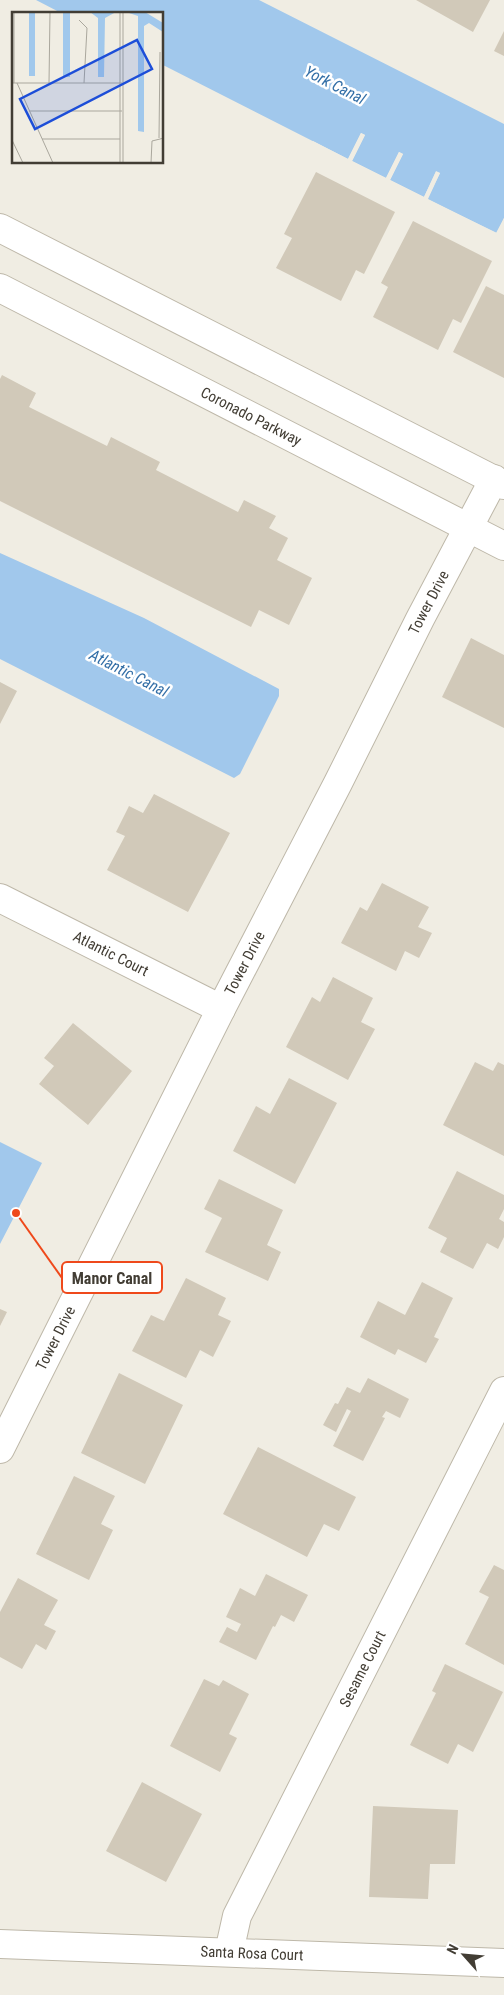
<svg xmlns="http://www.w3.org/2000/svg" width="504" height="1995" viewBox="0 0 504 1995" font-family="'Roboto Condensed',sans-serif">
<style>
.water{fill:#a1c8ec}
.pier{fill:#f0ede3}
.building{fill:#d1c9b9}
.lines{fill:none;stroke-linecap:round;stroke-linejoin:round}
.minor-casing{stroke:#beb8a9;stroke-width:30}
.minor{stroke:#fff;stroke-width:28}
.labels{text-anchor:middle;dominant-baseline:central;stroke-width:5;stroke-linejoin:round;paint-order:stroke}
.street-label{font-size:15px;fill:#423d34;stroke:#fff}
.water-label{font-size:16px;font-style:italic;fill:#336fa7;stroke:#fff}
.inset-road{fill:none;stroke:#aaa79d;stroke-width:1}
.view{fill:#1d4ed8;fill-opacity:0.15;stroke:#1d4ed8;stroke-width:2.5}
.inset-edge{fill:none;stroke:#423d34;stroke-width:2.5}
.leader{fill:none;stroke:#ef491b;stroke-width:2}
.callout-dot{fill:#ef491b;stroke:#fff;stroke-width:2}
.callout{fill:#fff;stroke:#ef491b;stroke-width:2}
.callout-label{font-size:16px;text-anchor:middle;font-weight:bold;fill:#423d34}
</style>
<rect width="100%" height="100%" fill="#f0ede3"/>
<path class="water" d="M36,0H259L504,124V218L497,233L427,199L440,173L436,172L424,197L390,180L403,154L399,152L386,178L352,161L365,135L361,133L348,159L163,65L162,14H63Z
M0,553L144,618L279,689V696L240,774L234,778L0,659Z
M0,1142L42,1163L0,1244Z"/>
<path class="pier" d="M361,133L365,135L352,161L386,178L399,152L403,154L390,180L424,197L436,171L440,173L428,199L496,233L504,218V227L500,235L504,237V240L311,143L313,141L348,159Z"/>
<path class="building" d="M416,0H490L473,32Z
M504,31V56L494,51Z
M316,172L395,212L364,274L356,270L341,301L276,268L292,238L284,234Z
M413,221L492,261L461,323L453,319L438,350L373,317L388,287L381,283Z
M486,286L504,295V378L453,352Z
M2,375L36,393L29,407L107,446L111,437L160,462L156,470L238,512L244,500L276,516L269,528L288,538L277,560L312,578L289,625L259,610L251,627L0,501V379Z
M471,638L504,655V728L442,697Z
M0,682L17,691L0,724Z
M154,794L230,833L188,912L107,870L125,836L116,832L129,806L143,813Z
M382,883L429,907L418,927L432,933L419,958L405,951L396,971L341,943L360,907L367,911Z
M333,977L373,998L361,1022L375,1029L348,1080L286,1047L312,997L320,1002Z
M73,1023L132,1071L88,1125L39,1084L54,1066L44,1058Z
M475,1062L493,1071L498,1062L504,1065V1156L443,1125Z
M289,1078L337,1103L295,1184L233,1151L256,1106L270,1114Z
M457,1171L504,1195V1209L499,1219L504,1222V1237L498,1249L487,1243L473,1269L440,1252L447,1238L428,1228Z
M219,1179L283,1210L267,1245L281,1252L268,1281L205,1252L222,1218L204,1209Z
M186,1278L226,1298L218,1315L231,1321L213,1357L200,1350L186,1378L132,1351L151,1315L164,1321Z
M422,1282L453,1298L434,1337L439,1339L426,1363L398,1349L395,1355L360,1337L378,1301L405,1315Z
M0,1309L7,1312L0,1326Z
M119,1373L183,1405L145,1484L81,1453Z
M368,1378L409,1399L400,1418L386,1411L382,1417L385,1418L363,1461L333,1446L351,1411L347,1409L336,1432L323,1425L335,1403L338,1404L347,1387L360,1393Z
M258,1447L356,1497L339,1531L324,1524L307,1557L223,1514Z
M74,1476L115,1496L101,1524L113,1530L89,1580L36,1554Z
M494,1565L504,1570V1665L465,1644L489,1597L479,1592Z
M266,1574L308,1595L294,1622L281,1615L275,1627L273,1626L256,1660L219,1642L227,1627L237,1632L241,1624L226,1617L240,1588L255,1596Z
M18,1578L58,1600L44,1625L56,1631L46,1650L36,1644L22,1669L0,1657V1612Z
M445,1664L503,1692L473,1752L458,1744L448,1764L410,1745L436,1693L432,1691Z
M204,1679L219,1686L223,1680L249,1694L229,1734L237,1738L220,1772L170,1746Z
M142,1782L202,1814L166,1882L106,1851Z
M373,1806L458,1810L455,1864H430L428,1899L369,1897Z"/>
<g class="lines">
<defs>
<g id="minor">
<path d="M0,228L504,485"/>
<path id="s1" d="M0,288L504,546"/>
<path id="s2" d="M0,898L221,1009"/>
<path id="s3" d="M0,1449L221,1009L338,783L420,619L494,479"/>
<path id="s4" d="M0,1944L504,1963"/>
<path id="s5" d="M229,1952L237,1916L504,1391"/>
</g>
</defs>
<use href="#minor" class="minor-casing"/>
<use href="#minor" class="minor"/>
</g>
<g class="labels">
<g class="street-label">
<text stroke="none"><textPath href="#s1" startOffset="282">Coronado Parkway</textPath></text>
<text stroke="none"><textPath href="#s3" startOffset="949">Tower Drive</textPath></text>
<text stroke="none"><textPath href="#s2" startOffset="124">Atlantic Court</textPath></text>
<text stroke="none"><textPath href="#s3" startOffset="544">Tower Drive</textPath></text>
<text stroke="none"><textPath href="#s3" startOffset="124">Tower Drive</textPath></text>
<text stroke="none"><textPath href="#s5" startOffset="314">Sesame Court</textPath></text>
<text stroke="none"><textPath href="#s4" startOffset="252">Santa Rosa Court</textPath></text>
</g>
<g class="water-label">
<text transform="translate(335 85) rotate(27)">York Canal</text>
<text transform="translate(129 673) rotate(27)">Atlantic Canal</text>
</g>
</g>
<g transform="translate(12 12)">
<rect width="151" height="151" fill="#f0ede3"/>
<path d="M17,0H23V64H17ZM51,0H58V65H51ZM78,0H104L93,6L92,65H86V6ZM114,0H133L151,11V20L137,11L132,14V120L126,119V4Z" fill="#a1c8ec"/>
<path class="inset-road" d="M2,0V71M67,8L75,16L72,71M0,71H110M5,71L41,151M37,71L38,0M17,99H110M147,126L148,40M30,127H108M0,128L11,151M108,151V0M111,151V0M139,151L140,129L152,126"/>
<path class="view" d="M125,28L140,57L23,117L8,87Z"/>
<rect width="151" height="151" class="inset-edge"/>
</g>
<path class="leader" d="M16 1213L62 1278"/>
<circle class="callout-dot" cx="16" cy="1213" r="5"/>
<rect class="callout" x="62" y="1262" width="100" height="31" rx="5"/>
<g class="callout-label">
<text x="112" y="1284">Manor Canal</text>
</g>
<g transform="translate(464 1955) rotate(297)" stroke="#ffffff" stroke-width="4" paint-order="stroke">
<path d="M0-4L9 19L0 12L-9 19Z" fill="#423d34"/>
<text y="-8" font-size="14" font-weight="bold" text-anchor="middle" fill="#423d34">N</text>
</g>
</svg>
